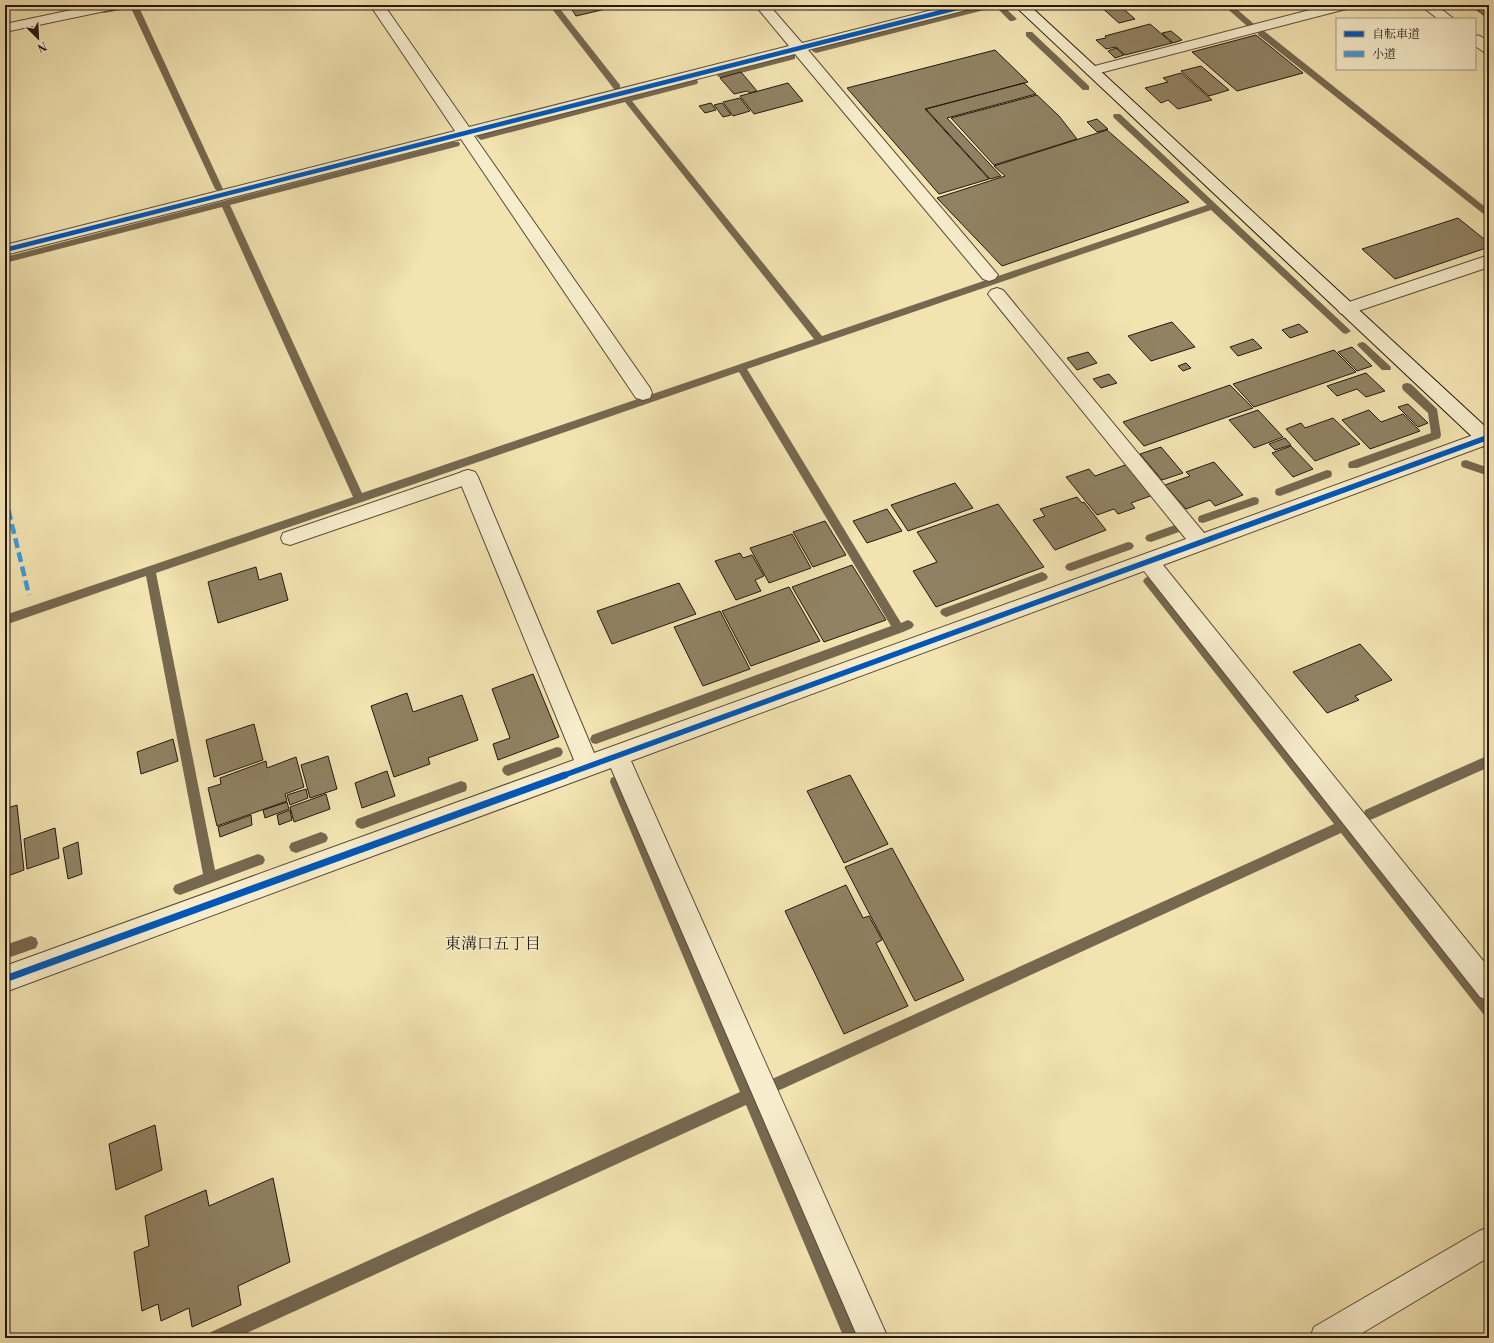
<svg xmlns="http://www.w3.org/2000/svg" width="1494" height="1343" viewBox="0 0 1494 1343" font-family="'Libre Bodoni','Noto Serif JP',serif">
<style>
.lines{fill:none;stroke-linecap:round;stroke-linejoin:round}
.stream{fill:#76684f;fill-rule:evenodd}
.building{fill:#908263;stroke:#25180e}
.lane-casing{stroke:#584b37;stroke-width:2}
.street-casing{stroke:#584b37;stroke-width:2}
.secondary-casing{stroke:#25180e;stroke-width:2}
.lane{fill:#f7edcc;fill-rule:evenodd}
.street{fill:#f7edcc;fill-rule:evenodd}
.secondary{fill:#f7edcc;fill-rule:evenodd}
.quiet{stroke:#3c9ade;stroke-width:4.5;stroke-dasharray:10 4.5;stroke-linecap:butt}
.cycleway-far2-casing{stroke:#f7edcc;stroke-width:6}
.cycleway-far1-casing{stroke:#f7edcc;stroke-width:8}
.cycleway-casing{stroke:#f7edcc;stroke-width:10}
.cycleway-far2{stroke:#0057b8;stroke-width:4.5}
.cycleway-far1{stroke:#0057b8;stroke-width:5.5}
.cycleway{stroke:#0057b8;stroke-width:7}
.labels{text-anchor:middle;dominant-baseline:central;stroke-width:3;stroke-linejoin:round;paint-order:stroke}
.neighbourhood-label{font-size:16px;fill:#25180e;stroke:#f7edcc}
</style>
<rect width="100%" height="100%" fill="#f2e3b1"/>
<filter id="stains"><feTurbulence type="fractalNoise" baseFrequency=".005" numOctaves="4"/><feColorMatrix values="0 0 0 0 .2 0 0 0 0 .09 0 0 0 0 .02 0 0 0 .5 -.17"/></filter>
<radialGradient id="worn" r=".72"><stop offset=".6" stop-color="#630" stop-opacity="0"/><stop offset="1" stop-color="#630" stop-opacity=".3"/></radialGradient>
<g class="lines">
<path class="stream" d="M122,5H138L223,189L222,191L219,192L215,189L131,8L104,13L100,11L101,9Z
M549,5H557L620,85V89H614Z
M987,5H1002L1017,19L1013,21H1010L996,7L816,53L812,51L813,49Z
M1223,5H1232L1254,24L1250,26H1247Z
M1258,31H1264L1489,210V217L1486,216L1258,35Z
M1026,32H1032L1089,86V90H1083L1026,36Z
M792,55H795V59L721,78L717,76L718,74Z
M691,80H697L698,82L697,84L632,101L822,336L1207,205L1114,118L1113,116L1114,114H1120L1351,331L1346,334L1343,333L1211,210L747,369L901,623L908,620L912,622L914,625L912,628L903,632L596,744L592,743L590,739L592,735L891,626L739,372L156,573L215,870L258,854L263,856L265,860L263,864L180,895L175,893L173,889L175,885L203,874L146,576L5,625V615L353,497L222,207L5,263V257L453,142H459L460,144L459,146L230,205L362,493L814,339L625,102L481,140L477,137L478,135Z
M1362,342L1365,343L1390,366L1391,368L1390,370H1382L1357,345L1359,343Z
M1407,383L1411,384L1437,409L1441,435L1440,438L1357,468H1349L1348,465L1349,462L1431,433L1428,413L1403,390L1402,387L1403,384Z
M1466,460L1489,468V476L1462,467L1461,464L1462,461Z
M1327,470L1331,471L1332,474L1331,477L1280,496L1276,495L1275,492L1276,489Z
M1254,497L1258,498L1259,501L1258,504L1203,523L1199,522L1198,519L1199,516Z
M1175,525L1179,526L1181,529L1179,532L1151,542L1147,541L1145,538L1147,535Z
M1128,542L1132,543L1134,546L1132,549L1071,571L1067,570L1065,567L1067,564Z
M1042,572L1046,574L1048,577L1046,580L946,617L942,615L940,612L942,609Z
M1149,576L1153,578L1489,999V1017L1484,1015L1341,833L782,1089L777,1091L772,1089L770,1084L772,1079L1334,824L1145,584L1143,581L1145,578Z
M557,747L561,748L563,752L561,756L508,776L504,774L502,770L504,766Z
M1489,755V767L1375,818L1370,820L1365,818L1364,814L1365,810Z
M616,776L621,778L622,782L860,1338H844L746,1105L236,1338H209L211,1332L740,1092L610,782L611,778Z
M461,781L466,783L467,787L466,791L362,829L357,827L355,823L357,819Z
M321,832L326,834L328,838L326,842L296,853L291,851L289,847L291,843Z
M31,936L36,938L38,943L36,948L5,959V945Z"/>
</g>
<path class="building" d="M569,5H623L576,16Z
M1106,5H1119L1135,19L1119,23L1100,6Z
M1470,5H1489V15L1485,16Z
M1150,24L1172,43L1125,55L1116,47L1106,49L1096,40L1106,38L1105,36Z
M1171,31L1182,40L1173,43L1162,33Z
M1256,35L1303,73L1237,91L1192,52Z
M1116,48L1124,55L1115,58L1108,51Z
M995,50L1028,82L925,109L989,179L939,194L847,88Z
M1201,66L1229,90L1209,96L1181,71Z
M741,72L757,91L750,93L747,91L734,94L720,78Z
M1181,73L1212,100L1178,109L1168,100L1161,103L1145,88L1168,82L1163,78Z
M788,83L803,101L754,114L740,96Z
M1024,83L1036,94L947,118L1001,176L990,179L926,109Z
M1037,95L1059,116L1077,139L994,165L951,118Z
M740,98L750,111L733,116L723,102Z
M711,103L716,110L705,113L699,106Z
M722,103L731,115L723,117L714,105Z
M1097,119L1108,129L1097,132L1087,122Z
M1107,130L1189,202L1002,266L937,198L1005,176L994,166Z
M1458,218L1489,243V247L1395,279L1362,249Z
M1172,322L1195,347L1151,361L1128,336Z
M1299,324L1308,332L1290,338L1282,330Z
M1253,339L1262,348L1238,356L1230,347Z
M1352,347L1372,366L1357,371L1338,352Z
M1334,350L1356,372L1254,407L1233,384Z
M1088,352L1097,363L1077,370L1067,358Z
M1186,363L1191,368L1183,371L1178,366Z
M1366,373L1385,391L1366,397L1357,389L1337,396L1327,386Z
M1109,374L1117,383L1101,388L1093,379Z
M1230,385L1253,408L1144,446L1123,422Z
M1408,404L1428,423L1418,427L1398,407Z
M1258,410L1283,437L1254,448L1229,420Z
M1369,410L1381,422L1403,414L1420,431L1370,449L1342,420Z
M1333,418L1360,444L1315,461L1286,429L1301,423L1305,428Z
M1285,438L1291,445L1275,450L1269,444Z
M1291,446L1313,469L1293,477L1272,453Z
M1161,447L1183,473L1162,480L1140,454Z
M1214,462L1243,495L1215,506L1210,500L1186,509L1165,485L1190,476L1186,472Z
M1128,464L1153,495L1131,503L1135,508L1118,514L1114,509L1097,515L1066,477L1089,469L1095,476Z
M955,483L973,508L908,531L891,505Z
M1077,497L1082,503L1084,502L1106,530L1055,550L1033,520L1045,516L1040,509Z
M998,504L1044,567L936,607L913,571L937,562L917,532Z
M887,509L902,531L867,543L853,521Z
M825,521L846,555L813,567L793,532Z
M792,534L811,568L769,583L750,548Z
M740,553L743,558L752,555L764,576L755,580L761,591L736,600L715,561Z
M852,565L886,620L824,642L792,587Z
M256,567L259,580L281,573L288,600L218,623L208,582Z
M679,583L696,614L612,644L597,611Z
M789,587L820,641L751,666L722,611Z
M720,611L750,669L703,686L674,627Z
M1360,644L1392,680L1355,696L1359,700L1327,713L1293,672Z
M533,674L559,737L498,760L493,744L510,738L492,689Z
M407,693L413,712L462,695L478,740L428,758L430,764L394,777L371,706Z
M254,724L263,760L214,777L206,740Z
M173,739L178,761L141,774L137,752Z
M328,756L337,789L310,798L301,765Z
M296,757L304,787L285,794L287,801L217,826L208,788L221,784L220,778L266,761L267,768Z
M387,771L395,796L362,808L355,783Z
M850,775L888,844L844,863L807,791Z
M306,789L308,798L290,805L287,795Z
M326,794L330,809L294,822L290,807Z
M287,802L289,809L265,818L263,810Z
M17,805L24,870L5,877V809Z
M290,810L292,820L279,825L277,815Z
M251,815L252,825L220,837L218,827Z
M55,828L59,858L27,869L24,839Z
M78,842L82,874L68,879L63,848Z
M892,848L964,980L915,1001L845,867Z
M846,885L863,918L869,916L882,940L876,943L908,1006L844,1034L785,911Z
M155,1125L162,1170L116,1190L109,1144Z
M273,1178L290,1262L238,1286L241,1305L192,1327L189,1308L161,1321L158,1304L142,1311L134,1252L149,1246L145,1216L206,1190L209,1206Z"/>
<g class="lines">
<defs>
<path id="lane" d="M468,470L474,472L477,477L474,482L290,545L283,543L281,538L283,533Z"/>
<path id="street" d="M95,5H122L120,8L115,9L5,32V24Z
M370,5H384L469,127L789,46L755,5H769L802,43L952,5H976L974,8L808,50L998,275L995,279L989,281L983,279L795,54L474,136L650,388L652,393L650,398L643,400L636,398L461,139L5,255V245L455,131Z
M1329,5H1352L1350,8L1092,75L1087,74L1085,71L1087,68Z
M1420,5H1436L1454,19H1438Z
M1475,35L1480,36L1489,42V53L1484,52L1475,46Z
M1489,255V267L1346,315L1340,313L1337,309L1340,305Z
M997,288L1003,290L1204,533L1479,433L1486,431L1489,432V444L1163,565L1489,968V1001L1480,997L1144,571L631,761L888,1338H858L611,768L5,992V966L574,760L458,477L461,472L468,470L475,472L478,477L594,753L1186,539L991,298L988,294L991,290Z
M1489,1227V1257L1354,1338H1310L1314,1327L1479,1231Z"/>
<path id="secondary" d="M1014,5H1029L1489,430V448L1482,446Z"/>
</defs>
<use href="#lane" class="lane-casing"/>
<use href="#street" class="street-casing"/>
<use href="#secondary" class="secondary-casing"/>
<use href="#lane" class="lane"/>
<use href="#street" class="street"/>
<use href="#secondary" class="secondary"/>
<path class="quiet" d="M5,496L29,595"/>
<defs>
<path id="cycleway-far2" d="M5,250L969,5"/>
<path id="cycleway-far1" d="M562,776L1486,438"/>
<path id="cycleway" d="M5,979L565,775"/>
</defs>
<use href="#cycleway-far2" class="cycleway-far2-casing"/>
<use href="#cycleway-far1" class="cycleway-far1-casing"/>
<use href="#cycleway" class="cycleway-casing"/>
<use href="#cycleway-far2" class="cycleway-far2"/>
<use href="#cycleway-far1" class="cycleway-far1"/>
<use href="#cycleway" class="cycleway"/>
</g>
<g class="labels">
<g class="neighbourhood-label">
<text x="493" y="944">東溝口五丁目</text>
</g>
</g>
<rect width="1494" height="1343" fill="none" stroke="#f2e3b1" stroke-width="20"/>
<rect x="6" y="6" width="1482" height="1331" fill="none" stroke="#25180e" stroke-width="2"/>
<rect x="10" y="10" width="1474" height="1323" fill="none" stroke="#25180e"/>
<rect x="1336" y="18" width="140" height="52" fill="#f7edcc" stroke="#a39880"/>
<rect x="1344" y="31" width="20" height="6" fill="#0057b8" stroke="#a39880"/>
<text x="1372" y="38" font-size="12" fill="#25180e">自転車道</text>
<rect x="1344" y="51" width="20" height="6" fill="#3c9ade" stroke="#a39880"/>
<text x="1372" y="58" font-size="12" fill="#25180e">小道</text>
<g transform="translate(38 38) rotate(156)" stroke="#f7edcc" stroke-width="3" paint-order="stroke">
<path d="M0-3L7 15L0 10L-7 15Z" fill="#25180e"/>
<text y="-6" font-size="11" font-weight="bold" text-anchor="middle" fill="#25180e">N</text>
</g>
<rect width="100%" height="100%" filter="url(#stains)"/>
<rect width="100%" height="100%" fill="url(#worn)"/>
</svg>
